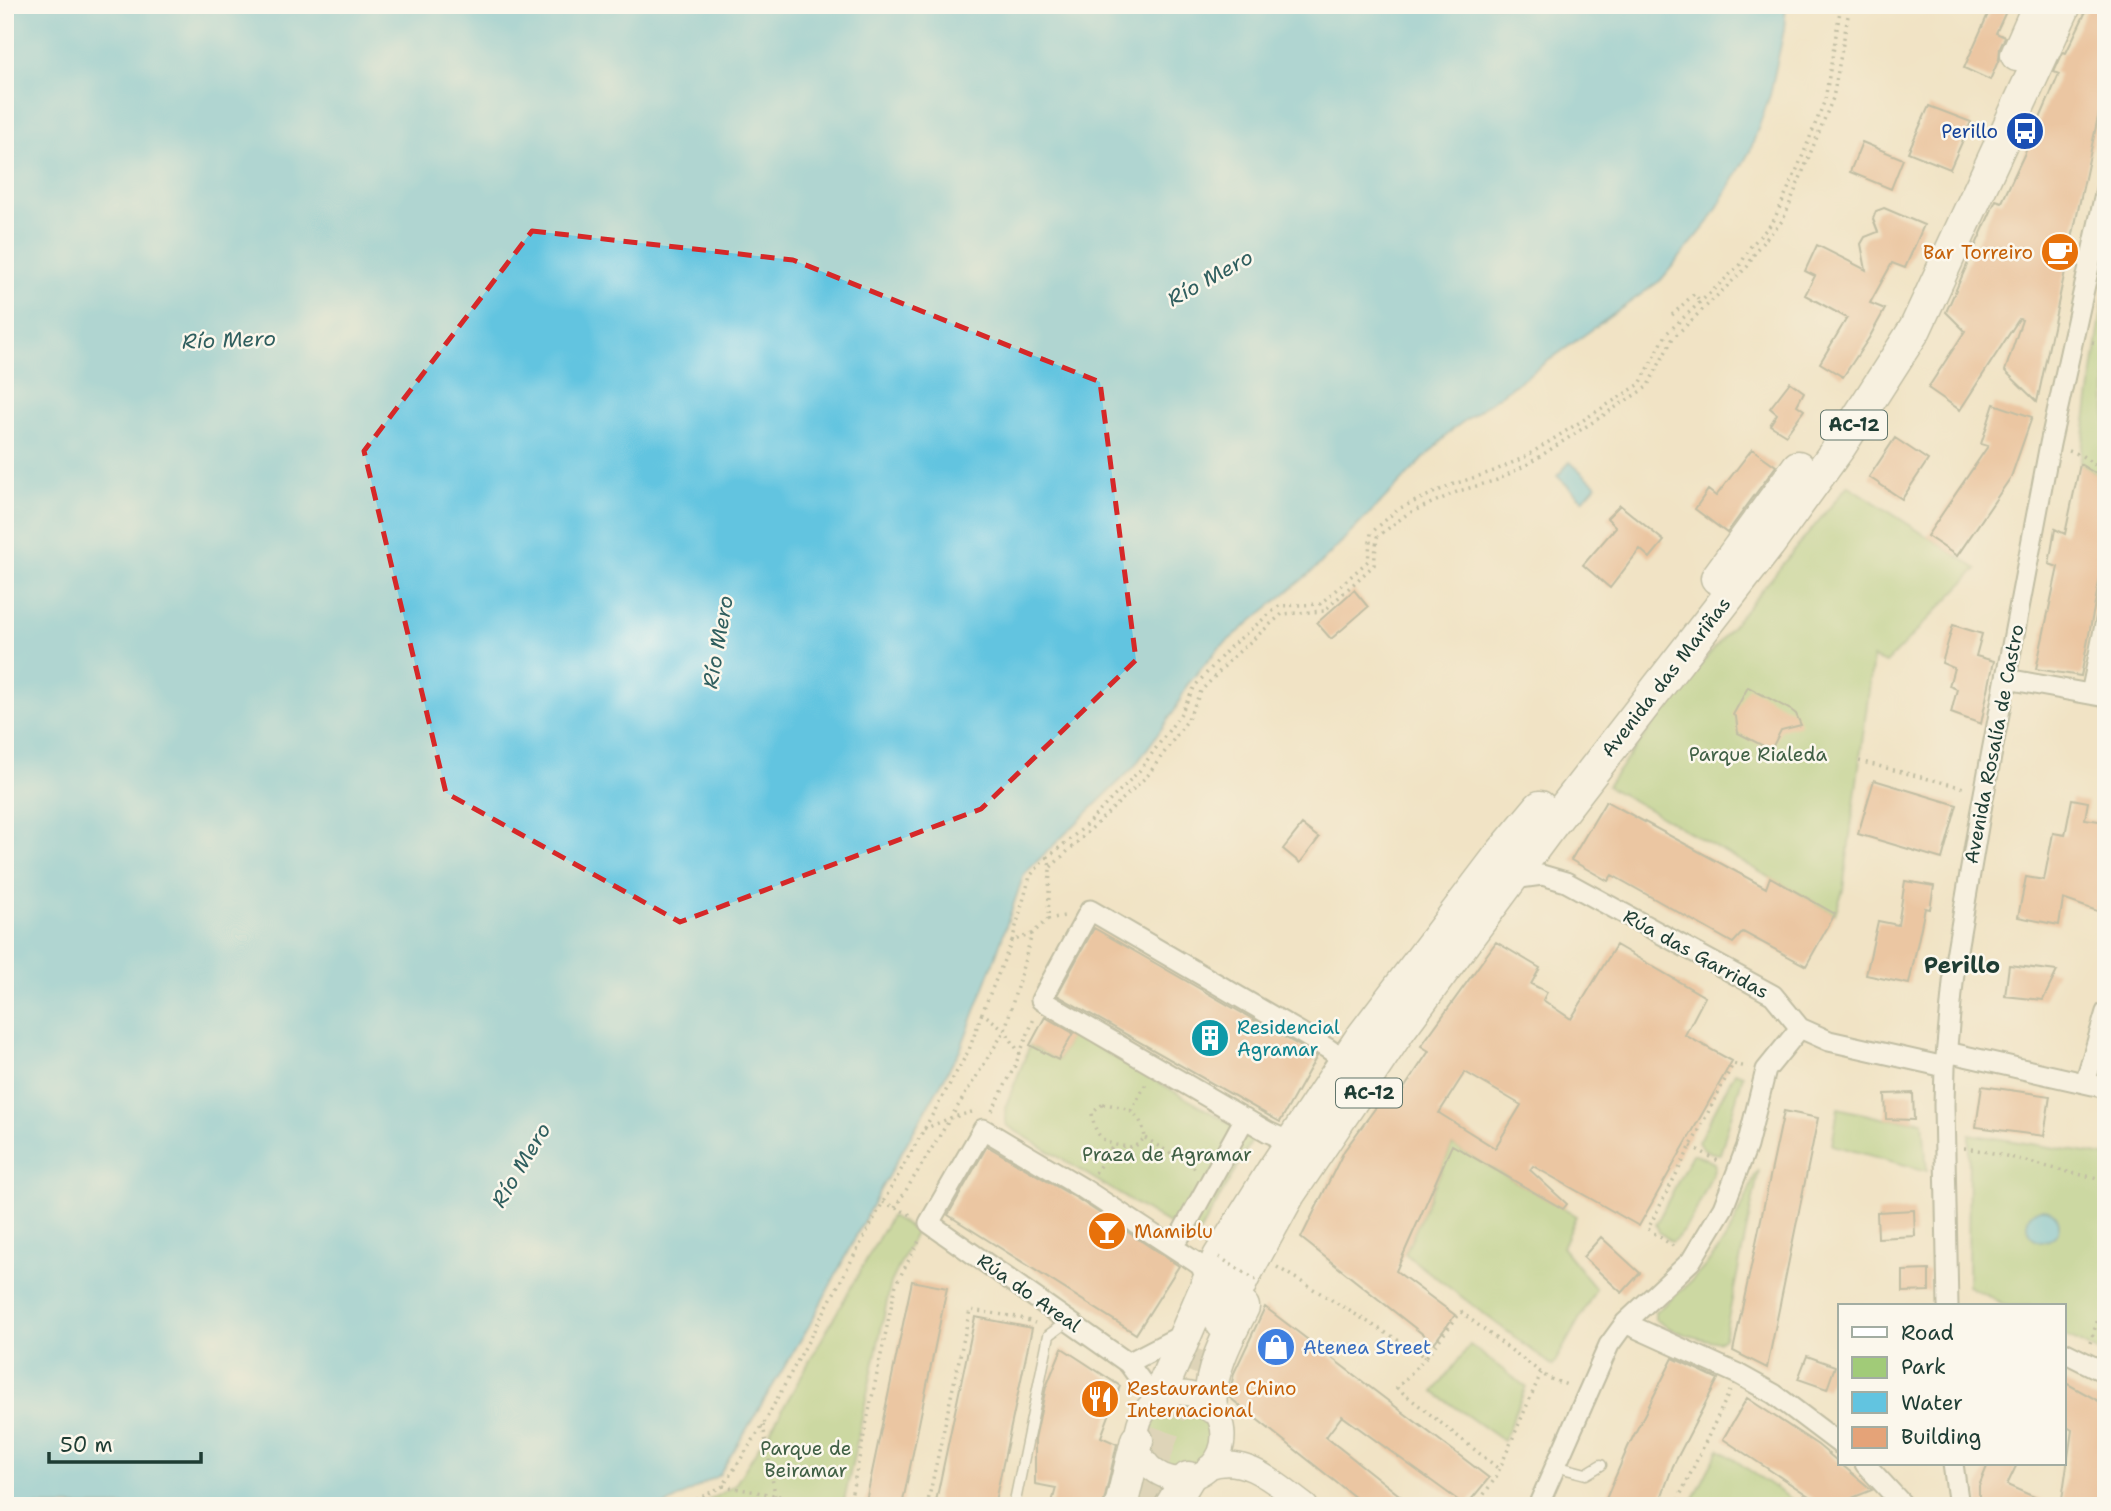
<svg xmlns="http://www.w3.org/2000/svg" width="2111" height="1511" viewBox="0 0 2111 1511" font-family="'Shantell Sans',sans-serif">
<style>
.green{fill:#a1cb78;stroke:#608456;stroke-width:2}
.water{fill:#62c4e0;stroke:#40808a;stroke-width:2}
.building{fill:#e5a378;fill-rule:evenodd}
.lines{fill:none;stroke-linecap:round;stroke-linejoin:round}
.trunk-tunnel{stroke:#c7c2a8;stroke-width:32;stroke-dasharray:32 16;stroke-linecap:butt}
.service-casing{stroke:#88907c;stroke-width:13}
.minor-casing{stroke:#88907c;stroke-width:23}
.tertiary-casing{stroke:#88907c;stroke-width:26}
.trunk-casing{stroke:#88907c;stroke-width:35}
.path{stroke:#88907c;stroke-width:3.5;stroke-dasharray:2 5;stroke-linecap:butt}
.service{stroke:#fff;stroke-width:10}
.minor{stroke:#fff;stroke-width:19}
.tertiary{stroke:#fff;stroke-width:23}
.trunk{stroke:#fff;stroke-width:32}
.path-bridge{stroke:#88907c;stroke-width:3.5;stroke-dasharray:2 5;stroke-linecap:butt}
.marked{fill:none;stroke:#d62828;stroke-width:5;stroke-dasharray:14 9;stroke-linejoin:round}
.labels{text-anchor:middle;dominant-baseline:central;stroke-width:5;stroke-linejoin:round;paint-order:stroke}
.shield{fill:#fbf7ec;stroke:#61756b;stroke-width:2}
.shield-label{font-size:18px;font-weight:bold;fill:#1f3d34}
.transit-label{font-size:19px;fill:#164399;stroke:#fbf7ec;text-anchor:end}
.food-label{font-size:19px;fill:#c56008;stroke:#fbf7ec;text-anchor:start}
.street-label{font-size:19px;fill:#1f3d34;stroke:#fbf7ec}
.park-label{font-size:19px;fill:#406045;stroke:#fbf7ec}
.culture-label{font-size:19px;fill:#0d838f;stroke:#fbf7ec;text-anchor:start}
.shop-label{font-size:19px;fill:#366cbe;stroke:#fbf7ec;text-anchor:start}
.water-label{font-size:21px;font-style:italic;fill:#305f5f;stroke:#fbf7ec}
.quarter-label{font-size:23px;font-weight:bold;fill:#1f3d34;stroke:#fbf7ec}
</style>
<rect width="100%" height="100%" fill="#fbf7ec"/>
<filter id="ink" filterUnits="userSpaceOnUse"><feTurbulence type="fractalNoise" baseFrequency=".0143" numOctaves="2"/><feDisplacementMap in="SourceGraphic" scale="14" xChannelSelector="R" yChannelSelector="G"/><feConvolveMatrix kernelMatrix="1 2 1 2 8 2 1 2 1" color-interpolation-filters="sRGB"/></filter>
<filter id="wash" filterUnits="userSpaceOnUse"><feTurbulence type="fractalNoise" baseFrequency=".00686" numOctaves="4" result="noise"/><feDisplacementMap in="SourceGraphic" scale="28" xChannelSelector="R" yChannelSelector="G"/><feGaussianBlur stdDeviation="1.57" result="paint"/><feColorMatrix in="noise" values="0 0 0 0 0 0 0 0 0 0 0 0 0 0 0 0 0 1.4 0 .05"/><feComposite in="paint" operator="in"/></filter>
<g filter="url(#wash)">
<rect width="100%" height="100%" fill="#f1e3c5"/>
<path class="green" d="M2105,287H2106V480L2080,464Z
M1848,485L1977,569L1886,663L1873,658L1843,890L1835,914L1607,786L1670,702Z
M1072,1033L1254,1137L1195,1240L1006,1125L1005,1108L1030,1045L1058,1060Z
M1735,1072L1743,1075L1720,1154C1712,1154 1701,1150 1698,1142Z
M1838,1108L1886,1119L1923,1121L1927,1171L1832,1145Z
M1969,1134L2106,1156V1356L2064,1335V1306H2007L1968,1286Z
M1452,1145L1576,1216L1562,1247L1596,1289L1553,1366L1405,1254Z
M1692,1154H1696L1714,1163L1715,1167C1705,1190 1692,1227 1672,1242L1659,1232L1656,1224Z
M1759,1170L1724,1338L1718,1342C1694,1337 1675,1334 1655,1319V1312C1710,1269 1731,1241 1755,1175Z
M891,1216L916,1231L891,1283L843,1506H699L735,1485L761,1443L768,1435Z
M1470,1345L1526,1387L1503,1441L1434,1392Z
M1145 1435a34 34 0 1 1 68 0a34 34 0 1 1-68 0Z
M1719,1449L1801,1506H1690Z"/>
<path class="water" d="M5,5H1786L1784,30L1770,95L1750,151L1709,222L1661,280L1453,429L1315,569L1218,649L1187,685L1175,710L1134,767L1024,874L994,961L961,1048L880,1190L809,1326L719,1475L664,1506H5Z
M1570,462L1596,485L1583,500L1557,476Z
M2027 1225a16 16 0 1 1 32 0a16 16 0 1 1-32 0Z"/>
<g id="blocks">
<path class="building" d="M1992,5H2009L1996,33L2005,37L2000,48L1999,59L1990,80L1964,68Z
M2089,5H2106V48L2101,71L2106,74V80L2037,402L2005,371L2022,320L2019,319L1960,410L1928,388L1965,331L1946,312L1996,200L2002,202L2030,142L2059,74L2054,72L2063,52L2066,53Z
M1929,106L1971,122L1950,169L1908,152Z
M1862,142L1903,159L1891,189L1850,172Z
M1884,208L1924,225L1905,268L1892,263L1870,303L1885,309L1869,338L1843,377L1820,363L1847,318L1805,295L1815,276L1805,271L1817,245L1866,270L1861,244L1865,237L1878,232L1873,219L1876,211Z
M1790,382L1804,392L1797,405L1804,410L1786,435L1770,425L1777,414L1770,408Z
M1994,404L2032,417L2011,477L1957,556L1927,536L1988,446L1981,444Z
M1895,438L1928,460L1902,499L1869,477Z
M1752,449L1776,466L1727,533L1695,509L1708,490L1716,496Z
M2080,464L2106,480V546L2081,676L2036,669L2058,567L2049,564L2055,529L2065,534Z
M1620,505L1664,541L1650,558L1640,549L1610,588L1583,565L1616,527L1607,518Z
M1354,590L1368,607L1331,639L1317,623Z
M1953,625L1982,634L1976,656L1994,661L1981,724L1951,713L1957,689L1949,686L1954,668L1942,663Z
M1748,687L1791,710L1796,714L1801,725L1781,730L1771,750L1738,733L1736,717L1733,715Z
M1874,780L1957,805L1942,859L1858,834Z
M2072,799L2088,802L2085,819L2106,822V914L2063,899L2059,925L2018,917L2026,877L2044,880L2053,833L2065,835Z
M1606,801L1766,888L1770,877L1835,914L1806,966L1743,932L1733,943L1612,875L1608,881L1571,860Z
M1302,825L1319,838L1300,863L1283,849Z
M1905,881L1934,886L1930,909L1925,908L1909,984L1866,975L1878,921L1898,925Z
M1094,928L1317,1056L1280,1122L1057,995Z
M1496,942L1540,968L1531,984L1547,992L1543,1000L1571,1019L1616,945L1705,997L1685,1035L1732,1061L1639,1226L1533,1166L1530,1170L1567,1204L1563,1209L1452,1145L1396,1271L1455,1315L1434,1343L1301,1238L1344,1151L1393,1084L1403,1090L1429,1051L1421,1046ZM1465,1072L1521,1105L1495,1148L1439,1113Z
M2009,965L2057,971L2043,1000L2005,996Z
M1045,1017L1073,1033L1058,1060L1030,1045Z
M1982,1086L2050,1096L2044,1136L1976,1127Z
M1913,1093L1914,1120L1886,1119L1885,1094Z
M1784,1111L1818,1118L1767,1368L1733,1351Z
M987,1146L1078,1199L1179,1266L1136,1334L948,1215Z
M1914,1210L1915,1236L1878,1238L1877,1212Z
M1601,1237L1640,1273L1622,1293L1583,1257Z
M1929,1270V1291L1903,1292V1271Z
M912,1281L947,1288L902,1506H865Z
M1265,1307L1489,1478L1466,1506L1342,1416L1326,1437L1413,1506H1366L1229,1397L1234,1373Z
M975,1317L1032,1328L994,1506H935Z
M1062,1348L1120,1386L1101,1437L1117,1444L1103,1506H1051L1056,1488L1035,1484V1439L1046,1387Z
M1807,1356L1835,1366L1827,1389L1798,1379Z
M1673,1358L1718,1379L1673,1466L1658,1506H1603L1628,1447Z
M2064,1382L2106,1405V1506H2061L2072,1430L2064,1425Z
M1747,1398L1818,1445L1872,1490L1832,1506H1824L1723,1439Z
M1988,1464H2017L2007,1485L2055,1506H1979V1486Z"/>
</g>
</g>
<g filter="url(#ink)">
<use href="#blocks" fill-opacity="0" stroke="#88907c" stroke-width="2"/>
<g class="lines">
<path class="trunk-tunnel" d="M1138,1506L1167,1421L1195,1348"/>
<defs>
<path id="service" d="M1555,1466L1586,1474L1601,1465
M1014,1506L1049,1335L1068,1321"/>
<path id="minor" d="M2007,679L2106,697
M2091,694L2106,620
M1520,878L1542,875L1566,882L1773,995L1800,1028L1829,1041L1945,1067
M1947,1052L2106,1088
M2085,1083L2106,1012
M1294,1139L1279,1137L1268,1132L1041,1000L1090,910L1327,1048L1337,1055L1343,1068
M1171,1246L1180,1236L1245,1118
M1948,1306L1944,1105L1945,1067L1955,962L1980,815L2050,444L2106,189
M1625,1323L1738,1374L1774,1394L1840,1444
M2064,1352L2106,1373
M1128,1363L1184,1334
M1155,1400L1128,1363L929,1223L983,1129L1084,1189L1194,1261L1201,1266L1207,1283
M1865,1464L1904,1506
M1953,1464L1959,1506
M1538,1506L1609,1345L1625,1323L1691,1261L1723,1208L1747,1146L1766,1070L1800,1028"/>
<path id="tertiary" d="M1137 1436a43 43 0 1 1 86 0a43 43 0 1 1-86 0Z
M1209,1467C1246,1453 1278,1486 1306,1506"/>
<path id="trunk" d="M2017,55L2039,5
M1717,578L1798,467
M1222,1323L1244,1276L1289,1194L1400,1029L1545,833L1769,544L1840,446L1915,329L2065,5
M1158,1398L1219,1257L1272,1172L1359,1041L1500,855L1540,807
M1211,1406C1207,1375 1229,1334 1243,1307
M1121,1506L1137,1440
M1171,1506L1188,1478"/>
</defs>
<use href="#service" class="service-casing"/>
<use href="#minor" class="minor-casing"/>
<use href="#tertiary" class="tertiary-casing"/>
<use href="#trunk" class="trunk-casing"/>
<path class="path" d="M1672,315L1694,294L1701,302
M2092,342L2106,345
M2069,451L2081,455L2106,473
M1859,761L1964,788
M1051,867L1148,775L1187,721L1201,691L1233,657L1282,614L1324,611L1374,565L1377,537L1407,514L1459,491L1497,480L1528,464L1647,387L1673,338L1747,267L1757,249L1783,220L1833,98L1850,5
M1048,919L1064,916
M1012,941L1030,876L1047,857
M1020,1054L1005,1030L982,1013L1012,941L1032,934
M1103,1104C1127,1107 1142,1112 1145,1138L1134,1147C1108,1146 1095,1141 1092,1113Z
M992,1111L1014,1068L1035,1016
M1131,1111L1147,1082
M924,1129L950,1118L972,1112
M1145,1138L1197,1169
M1691,1146L1720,1162
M1964,1148C2012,1154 2058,1173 2106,1179
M1095,1173L1113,1146
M883,1202L913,1216
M895,1208L1005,1030L1032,934L1048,919L1050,868L1048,857L1082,829L1140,770L1180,715L1195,686L1231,646L1279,606L1320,604L1368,561L1371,533L1398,509L1451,485L1494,471L1525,457L1640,384L1667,333L1740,265L1751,246L1773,222L1798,167L1825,100L1841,5
M1673,1246L1648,1229L1733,1064L1747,1067
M1277,1267L1426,1357L1461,1312L1548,1378L1570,1386
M2090,1343L2098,1319L2106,1274
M1426,1357L1397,1388L1499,1469
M763,1425L775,1495
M723,1486L836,1506
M684,1506L723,1486L763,1425L883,1202L969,1050L982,1013
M849,1506L896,1284L920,1239
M927,1506L970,1310L1018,1317L1035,1323
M1476,1506L1496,1477L1541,1373
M1675,1506L1730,1391"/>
<use href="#service" class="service"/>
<use href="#minor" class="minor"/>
<use href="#tertiary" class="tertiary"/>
<use href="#trunk" class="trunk"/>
<path class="path-bridge" d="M1219,1257L1256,1280"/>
</g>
</g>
<path d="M0 0H2111V1511H0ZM532,231L793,260L1100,382L1136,660L981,809L680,922L446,793L364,451Z" fill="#f1e3c5" fill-opacity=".55" fill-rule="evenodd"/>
<path class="marked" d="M532,231L793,260L1100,382L1136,660L981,809L680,922L446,793L364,451Z"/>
<defs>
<symbol id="bus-disc" viewBox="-11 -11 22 22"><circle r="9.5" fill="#1a4fb4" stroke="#fbf7ec"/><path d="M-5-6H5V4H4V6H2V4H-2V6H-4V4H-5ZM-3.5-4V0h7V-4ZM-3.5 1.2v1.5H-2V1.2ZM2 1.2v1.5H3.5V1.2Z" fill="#fff"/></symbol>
<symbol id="cafe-disc" viewBox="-11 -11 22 22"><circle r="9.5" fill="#e8710a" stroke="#fbf7ec"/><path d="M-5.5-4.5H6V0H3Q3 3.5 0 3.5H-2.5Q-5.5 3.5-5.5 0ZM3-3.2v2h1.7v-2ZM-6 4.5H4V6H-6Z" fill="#fff"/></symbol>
<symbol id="building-disc" viewBox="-11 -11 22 22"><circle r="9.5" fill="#0f9aa8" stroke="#fbf7ec"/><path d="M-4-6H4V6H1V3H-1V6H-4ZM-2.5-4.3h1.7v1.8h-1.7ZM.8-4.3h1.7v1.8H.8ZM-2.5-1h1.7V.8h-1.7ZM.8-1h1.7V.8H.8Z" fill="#fff"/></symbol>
<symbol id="bar-disc" viewBox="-11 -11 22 22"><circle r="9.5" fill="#e8710a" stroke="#fbf7ec"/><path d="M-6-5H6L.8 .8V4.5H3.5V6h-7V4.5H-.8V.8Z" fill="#fff"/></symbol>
<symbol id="shop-disc" viewBox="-11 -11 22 22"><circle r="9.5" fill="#3f7fe0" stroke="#fbf7ec"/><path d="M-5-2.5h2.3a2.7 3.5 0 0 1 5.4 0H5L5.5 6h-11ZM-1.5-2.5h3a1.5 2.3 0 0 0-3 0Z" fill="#fff"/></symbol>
<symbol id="restaurant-disc" viewBox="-11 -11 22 22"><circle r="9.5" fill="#e8710a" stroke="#fbf7ec"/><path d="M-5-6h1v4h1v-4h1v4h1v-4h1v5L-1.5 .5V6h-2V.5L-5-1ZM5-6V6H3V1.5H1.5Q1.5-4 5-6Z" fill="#fff"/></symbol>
</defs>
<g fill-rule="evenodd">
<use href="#bus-disc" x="2003" y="109" width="44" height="44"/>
<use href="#cafe-disc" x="2038" y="230" width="44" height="44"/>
<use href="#building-disc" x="1188" y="1016" width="44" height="44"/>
<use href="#bar-disc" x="1085" y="1209" width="44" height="44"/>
<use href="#shop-disc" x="1254" y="1325" width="44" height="44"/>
<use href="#restaurant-disc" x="1078" y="1377" width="44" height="44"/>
</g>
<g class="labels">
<g class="shield">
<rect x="1821" y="410.5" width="66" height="29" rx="5"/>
<rect x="1336" y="1078.5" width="66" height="29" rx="5"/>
</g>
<g class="shield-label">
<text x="1854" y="425">AC-12</text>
<text x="1369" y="1093">AC-12</text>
</g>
<g class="transit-label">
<text x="1998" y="131">Perillo</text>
</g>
<g class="food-label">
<text x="2033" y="252" text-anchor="end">Bar Torreiro</text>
<text x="1134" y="1231">Mamiblu</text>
<text x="1127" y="1388">Restaurante Chino<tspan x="1127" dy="22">Internacional</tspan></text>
</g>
<g class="street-label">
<text transform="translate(1666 677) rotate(-52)">Avenida das Mariñas</text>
<text transform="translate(1994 744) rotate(-79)">Avenida Rosalía de Castro</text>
<text transform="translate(1696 954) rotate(29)">Rúa das Garridas</text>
<text transform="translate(1029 1293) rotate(35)">Rúa do Areal</text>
</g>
<g class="park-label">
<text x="1758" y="754">Parque Rialeda</text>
<text x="1167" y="1154">Praza de Agramar</text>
<text x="806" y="1448">Parque de<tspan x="806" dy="22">Beiramar</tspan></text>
</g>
<g class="culture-label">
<text x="1237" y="1027">Residencial<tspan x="1237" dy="22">Agramar</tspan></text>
</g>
<g class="shop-label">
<text x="1303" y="1347">Atenea Street</text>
</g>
<g class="water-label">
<text transform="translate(1210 278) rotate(-29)">Río Mero</text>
<text transform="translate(229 340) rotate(-2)">Río Mero</text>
<text transform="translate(718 642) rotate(-80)">Río Mero</text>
<text transform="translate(521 1165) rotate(-59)">Río Mero</text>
</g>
<g class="quarter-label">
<text x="1962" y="965">Perillo</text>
</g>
</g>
<rect width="2111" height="1511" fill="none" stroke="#fbf7ec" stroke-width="28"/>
<rect x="1838" y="1304" width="228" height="161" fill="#fbf7ec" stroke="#a3ada2" stroke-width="2"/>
<rect x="1852" y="1327" width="35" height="10" fill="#ffffff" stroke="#a3ada2" stroke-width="2"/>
<text x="1901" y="1340" font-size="21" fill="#1f3d34">Road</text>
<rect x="1852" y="1357" width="35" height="21" fill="#a1cb78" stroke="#a3ada2" stroke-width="2"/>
<text x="1901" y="1374" font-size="21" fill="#1f3d34">Park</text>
<rect x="1852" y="1392" width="35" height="21" fill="#62c4e0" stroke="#a3ada2" stroke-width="2"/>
<text x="1901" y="1410" font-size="21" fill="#1f3d34">Water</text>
<rect x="1852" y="1427" width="35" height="21" fill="#e5a378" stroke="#a3ada2" stroke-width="2"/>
<text x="1901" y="1444" font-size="21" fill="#1f3d34">Building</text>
<path d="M49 1452v10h152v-10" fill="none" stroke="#1f3d34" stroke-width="3.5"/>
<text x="60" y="1452" font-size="21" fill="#1f3d34" stroke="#fbf7ec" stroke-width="5" paint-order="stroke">50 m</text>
</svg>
